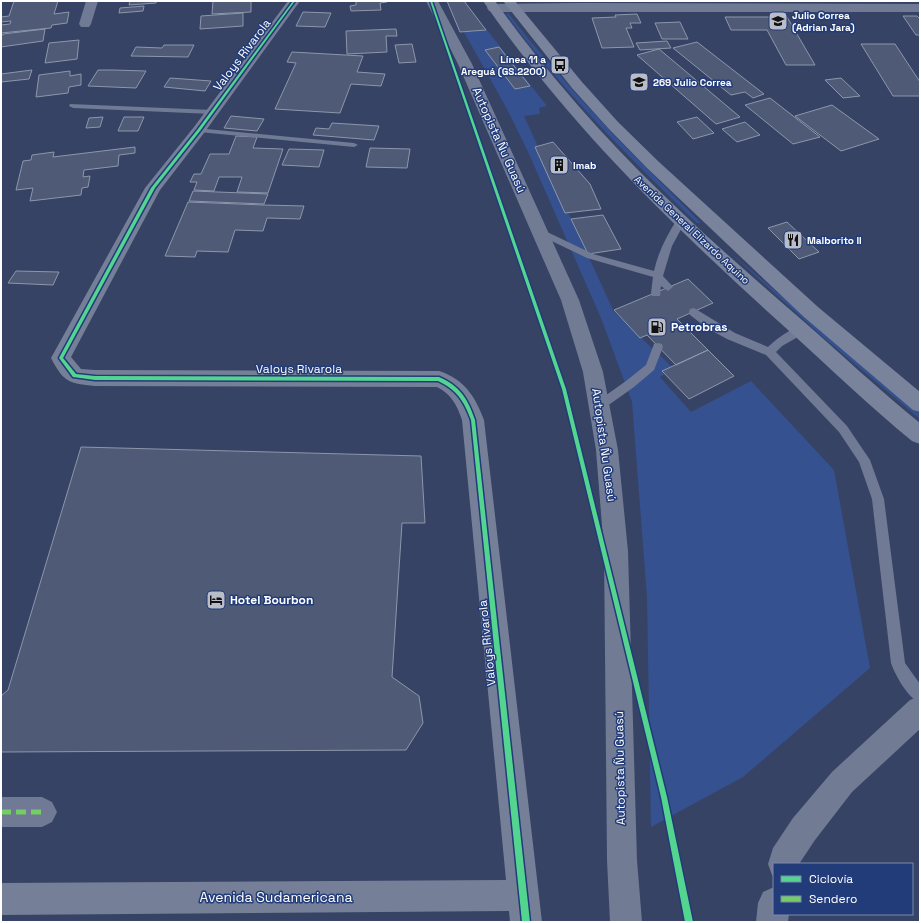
<svg xmlns="http://www.w3.org/2000/svg" width="921" height="923" viewBox="0 0 921 923" font-family="'Space Grotesk',sans-serif">
<style>
.green{fill:#355190}
.building{fill:#4f5a76;stroke:#8d96ab}
.lines{fill:none;stroke-linecap:round;stroke-linejoin:round}
.lane{fill:#707a94;fill-rule:evenodd}
.street{fill:#707a94;fill-rule:evenodd}
.secondary{fill:#767f98;fill-rule:evenodd}
.primary{fill:#79839b;fill-rule:evenodd}
.highway{fill:#727b94;fill-rule:evenodd}
.quiet{stroke:#74ce65;stroke-width:5;stroke-dasharray:10 5;stroke-linecap:butt}
.cycleway-casing{stroke:#223b79;stroke-width:3}
.cycleway{fill:#53d58f;fill-rule:evenodd}
.labels{text-anchor:middle;dominant-baseline:central;stroke-width:3;stroke-linejoin:round;paint-order:stroke}
.far-poi-label{font-size:10px;font-weight:bold;fill:#fff;stroke:#223b79;text-anchor:start}
.far-street-label{font-size:10px;fill:#fff;stroke:#223b79}
.street-label{font-size:12px;fill:#fff;stroke:#223b79}
.poi-label{font-size:12px;font-weight:bold;fill:#fff;stroke:#223b79;text-anchor:start}
.near-street-label{font-size:14px;fill:#fff;stroke:#223b79}
</style>
<rect width="100%" height="100%" fill="#364365"/>
<path class="green" d="M508,13L531,42L578,96L616,137L701,223H697C629,158 562,90 506,14Z
M487,30L547,106L539,108L540,114L524,116L614,312L673,368L660,377L691,412L751,381L834,470L870,668L743,777L651,827L647,597L632,402L601,318L529,154L508,111L464,32Z
M725,248L920,414V419L824,338Z"/>
<path class="building" d="M14,1H58L54,14L69,12L67,23L52,25L51,28L1,33V25L10,24L11,21L1,22V17L9,16Z
M130,1H156V3L129,5Z
M213,1H251V12L212,14Z
M356,1H387V2L380,3L381,10L351,11L350,6L356,5Z
M447,1H464L486,30L460,32Z
M144,6L143,11L119,13L120,8Z
M303,12L331,13L325,27L296,26Z
M243,13V26L200,29L201,16Z
M637,14L641,23H630L632,28H626L634,47L602,48L592,18L616,17L615,15Z
M903,16H917L920,19V35H916Z
M725,17H787L815,65H786L767,30H731Z
M680,22L688,39H662L655,23Z
M45,29L43,41L1,47V37L3,34Z
M396,29L397,36H386L387,52L347,54L346,31Z
M79,40L77,59L45,63L49,43Z
M667,41L671,48L640,50L636,43Z
M697,42L764,94L753,98L745,92L731,95L673,48Z
M412,44L416,62L399,63L395,45Z
M861,44H895L920,82V96H893Z
M164,45H194L188,57L131,56L136,47L162,48Z
M499,47L530,86L515,89L485,50Z
M659,49L740,117L716,124L637,55Z
M292,52L363,56L357,72L385,74L381,86L351,84L340,113L275,109L296,63L287,62Z
M32,70L29,79L1,82V74Z
M98,70H113L146,71L136,88L88,86Z
M70,71V76L81,74V85L69,87L68,93L36,97L39,75Z
M170,78L211,81L205,91L164,87Z
M841,78L860,96L843,98L825,80Z
M770,98L820,137L793,144L745,105Z
M832,105L879,139L841,151L795,116Z
M231,116L264,119L257,131L224,128Z
M103,117L100,127L86,128L89,118Z
M124,117H144L138,131H118Z
M697,117L714,133L693,139L677,122Z
M745,122L760,135L737,142L722,129Z
M332,123L379,126L374,140L313,135L316,128L329,129Z
M236,136L257,137L253,148L283,149L268,193L237,192L242,177H219L214,191L194,190L197,182H190L194,174H201L210,154H229Z
M553,142L590,184L601,209L565,213L535,147Z
M135,147V153L119,155L118,166L84,170L83,177L90,176L88,187L82,188L81,195L30,201L33,188L16,190L23,161L31,160L32,155L54,152L53,157Z
M370,148L410,149L407,168L366,167Z
M289,149L324,150L319,167L282,165Z
M193,191L268,194L264,204L189,201Z
M188,202L264,205L304,206L300,219L267,218L263,231L235,230L228,252L197,251L195,257L165,256Z
M603,215L621,249L588,254L571,219Z
M787,222L819,252L799,259L768,228Z
M16,271L59,272L53,285L8,283Z
M688,279L713,303L677,319L708,350L676,365L647,335L640,338L614,310Z
M708,350L734,376L689,399L662,371Z
M81,447L421,456L425,523H402L392,677L419,696L423,723L406,750L1,752V696L8,690Z"/>
<g class="lines">
<path class="lane" d="M70,104L212,110L216,112L212,114L73,108L69,106Z
M196,128L354,143L358,145L354,147L199,132H196Z
M681,217L686,220L672,246L663,276L673,287L668,291L661,286L660,296H652L651,293L653,277L587,258L537,234L535,232L540,229L543,230L593,254L654,271C658,252 667,235 678,218Z
M694,308L735,333L768,347C775,340 795,324 805,327L806,330L805,333L782,346L776,352L847,426L870,460L884,499L905,663L920,684V703C908,698 895,675 891,663L872,499L859,462L839,432L766,355L727,339L707,328L690,315L689,312L690,309Z
M658,343L662,344L663,347L654,370L634,387L603,409L599,411L595,409L593,406L595,403L626,381L646,365L654,344Z"/>
<path class="street" d="M86,1H98L91,24L89,27H81L79,24Z
M581,3L920,4V12H493L489,11L487,8L489,5L493,4Z
M1,797H42L52,802L57,812L52,822L42,827H1Z"/>
<path class="secondary" d="M288,1H300L204,133L160,190L71,357L81,369L95,370L439,371C464,379 475,396 484,420L542,922H510L509,911L1,915V883L506,880L462,420C457,405 451,394 437,387L95,386C69,383 64,383 51,358L145,188L194,127Z"/>
<path class="primary" d="M483,1H495C515,29 536,56 558,82C630,169 716,246 802,320C841,354 879,390 920,423V444L912,441C869,406 829,367 788,330C676,229 568,125 483,1Z
M503,1H515L582,82L618,122L659,162L818,307L920,392V412L913,410L804,317L647,168L608,128L572,88Z"/>
<path class="highway" d="M426,1H438L472,64L579,300L603,372L618,450L628,551L637,860L642,922H610L607,860L604,551L596,450L583,372L561,300L458,64Z
M920,696V729L852,792L815,840L799,864H774V876L772,875L768,864L773,848L793,818L832,772L910,700Z
M774,887V914H789L788,922H756L758,903L763,892Z"/>
<path class="quiet" d="M1,812H42"/>
<defs>
<path id="cycleway" d="M293,1H295L200,131L155,188L63,358L76,374L95,376L439,377C460,386 468,399 475,420L530,922H522L471,420C464,401 457,390 438,381L95,380L73,377L59,358L151,188L198,129Z
M430,1H432L566,389L667,797L693,922H685L661,797L562,389Z"/>
</defs>
<use href="#cycleway" class="cycleway-casing"/>
<use href="#cycleway" class="cycleway"/>
</g>
<defs>
<symbol id="school-square" viewBox="-11 -11 22 22"><rect x="-9" y="-9" width="18" height="18" rx="4" fill="#b9bdc9" stroke="#223b79"/><path d="M0-5L7-2L0 1L-7-2ZM-4 1L0 2.5L4 1V4Q0 6-4 4Z" fill="#111"/></symbol>
<symbol id="bus-square" viewBox="-11 -11 22 22"><rect x="-9" y="-9" width="18" height="18" rx="4" fill="#b9bdc9" stroke="#223b79"/><path d="M-5-6H5V4H4V6H2V4H-2V6H-4V4H-5ZM-3.5-4V0h7V-4ZM-3.5 1.2v1.5H-2V1.2ZM2 1.2v1.5H3.5V1.2Z" fill="#111"/></symbol>
<symbol id="building-square" viewBox="-11 -11 22 22"><rect x="-9" y="-9" width="18" height="18" rx="4" fill="#b9bdc9" stroke="#223b79"/><path d="M-4-6H4V6H1V3H-1V6H-4ZM-2.5-4.3h1.7v1.8h-1.7ZM.8-4.3h1.7v1.8H.8ZM-2.5-1h1.7V.8h-1.7ZM.8-1h1.7V.8H.8Z" fill="#111"/></symbol>
<symbol id="restaurant-square" viewBox="-11 -11 22 22"><rect x="-9" y="-9" width="18" height="18" rx="4" fill="#b9bdc9" stroke="#223b79"/><path d="M-5-6h1v4h1v-4h1v4h1v-4h1v5L-1.5 .5V6h-2V.5L-5-1ZM5-6V6H3V1.5H1.5Q1.5-4 5-6Z" fill="#111"/></symbol>
<symbol id="fuel-square" viewBox="-11 -11 22 22"><rect x="-9" y="-9" width="18" height="18" rx="4" fill="#b9bdc9" stroke="#223b79"/><path d="M-5.5-6h7V0h2V4h1.3V-2.5L3-4.5l.8-.8L6-3V5H2.5V1h-1V6h-7ZM-4.2-4.7v3.2H.2V-4.7Z" fill="#111"/></symbol>
<symbol id="hotel-square" viewBox="-11 -11 22 22"><rect x="-9" y="-9" width="18" height="18" rx="4" fill="#b9bdc9" stroke="#223b79"/><path d="M-6-4.5h1.5V1H6V5H4.5V3h-9V5H-6ZM-4 0a1.8 1.8 0 1 1 3.6 0ZM.5 0V-2.5h3Q6-2.5 6 0Z" fill="#111"/></symbol>
</defs>
<g fill-rule="evenodd">
<use href="#school-square" x="767" y="10" width="22" height="22"/>
<use href="#bus-square" x="549" y="54" width="22" height="22"/>
<use href="#school-square" x="628" y="71" width="22" height="22"/>
<use href="#building-square" x="548" y="154" width="22" height="22"/>
<use href="#restaurant-square" x="782" y="229" width="22" height="22"/>
<use href="#fuel-square" x="646" y="316" width="22" height="22"/>
<use href="#hotel-square" x="205" y="589" width="22" height="22"/>
</g>
<g class="labels">
<g class="far-poi-label">
<text x="792" y="15">Julio Correa<tspan x="792" dy="12">(Adrian Jara)</tspan></text>
<text x="546" y="59" text-anchor="end">Línea 11 a<tspan x="546" dy="12">Areguá (GS.2200)</tspan></text>
<text x="653" y="82">269 Julio Correa</text>
<text x="573" y="165">Imab</text>
<text x="807" y="240">Malborito II</text>
</g>
<g class="far-street-label">
<text transform="translate(692 230) rotate(43)">Avenida General Elizardo Aquino</text>
</g>
<g class="street-label">
<text transform="translate(242 55) rotate(-53)">Valoys Rivarola</text>
<text transform="translate(499 140) rotate(66)">Autopista Ñu Guasú</text>
<text x="299" y="369">Valoys Rivarola</text>
<text transform="translate(604 445) rotate(82)">Autopista Ñu Guasú</text>
<text transform="translate(487 643) rotate(-96)">Valoys Rivarola</text>
<text transform="translate(620 768) rotate(-91)">Autopista Ñu Guasú</text>
</g>
<g class="poi-label">
<text x="671" y="327">Petrobras</text>
<text x="230" y="600">Hotel Bourbon</text>
</g>
<g class="near-street-label">
<text x="276" y="897">Avenida Sudamericana</text>
</g>
</g>
<rect width="921" height="923" fill="none" stroke="#ffffff" stroke-width="4"/>
<rect x="773" y="863" width="140" height="52" fill="#223b79" stroke="#7a89af"/>
<rect x="781" y="876" width="20" height="6" fill="#53d58f" stroke="#7a89af"/>
<text x="809" y="883" font-size="12" fill="#ffffff">Ciclovía</text>
<rect x="781" y="896" width="20" height="6" fill="#74ce65" stroke="#7a89af"/>
<text x="809" y="903" font-size="12" fill="#ffffff">Sendero</text>
</svg>
